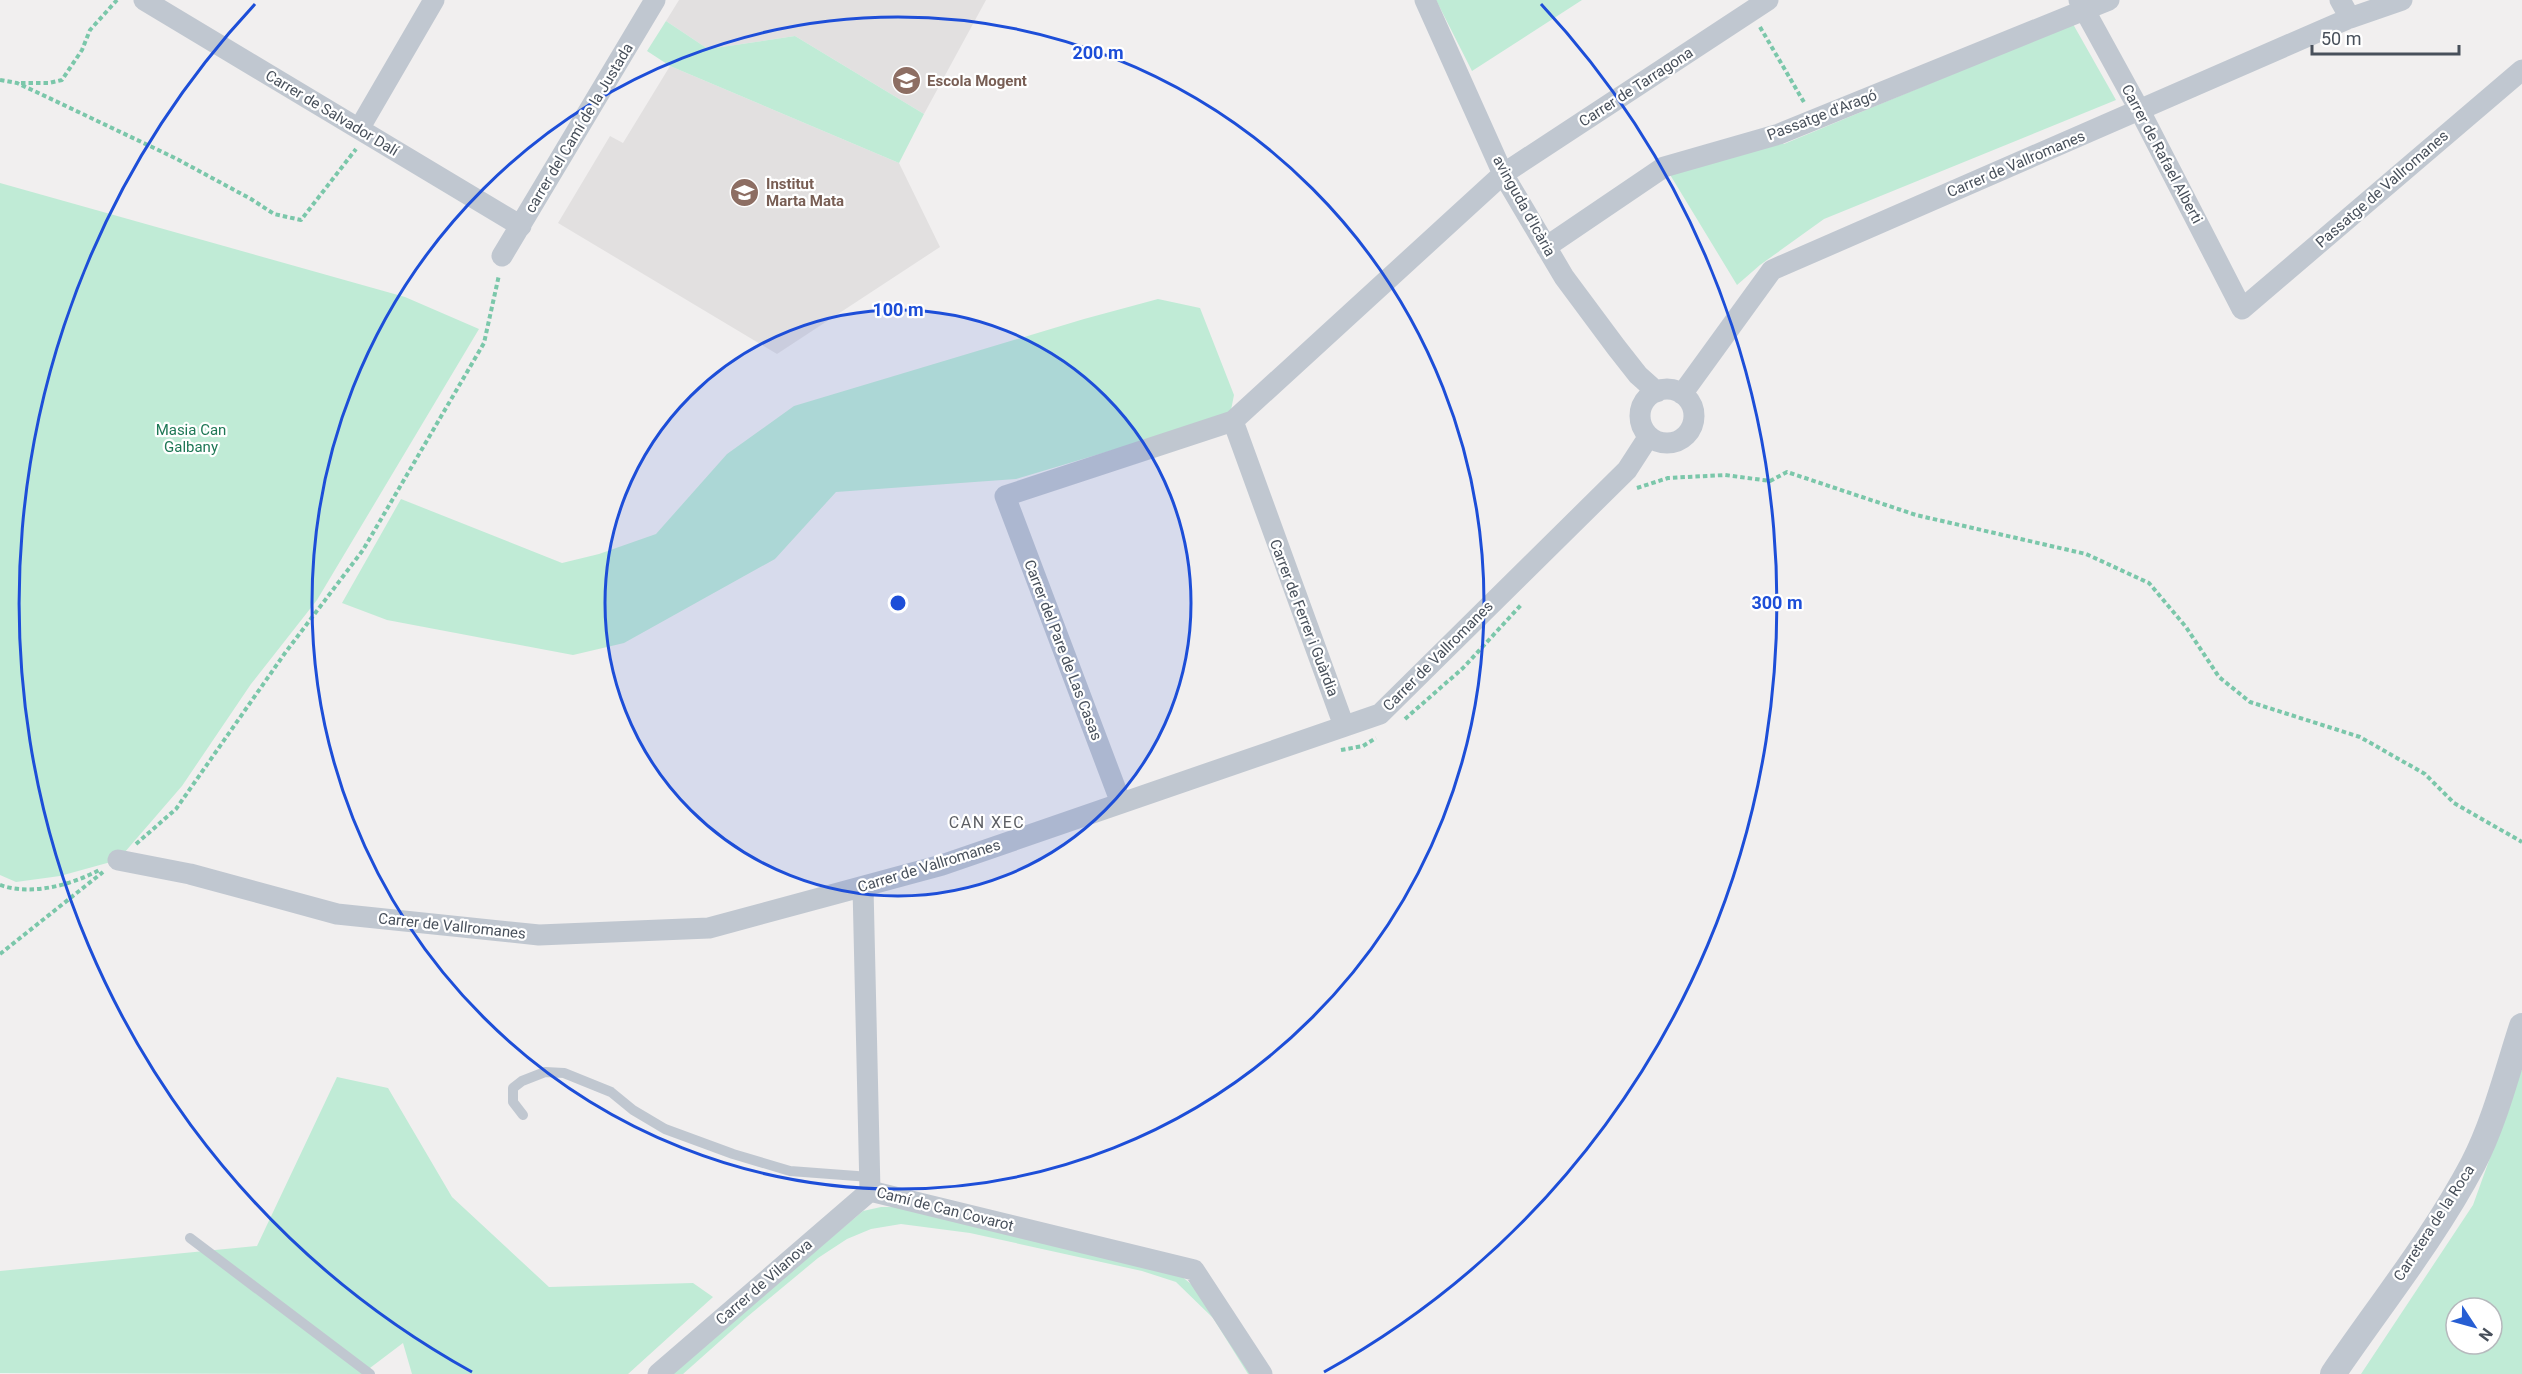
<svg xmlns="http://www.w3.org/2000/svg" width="2522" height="1374" viewBox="0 0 2522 1374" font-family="Roboto,sans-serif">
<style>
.education{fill:#e2e0e0}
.green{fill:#c0ebd6;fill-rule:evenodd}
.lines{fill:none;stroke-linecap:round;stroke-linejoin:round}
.path{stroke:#7bc7aa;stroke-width:4;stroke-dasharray:4.5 3;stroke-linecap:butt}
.service{stroke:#c0c7d0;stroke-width:10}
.minor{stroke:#c0c7d0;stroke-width:21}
.tertiary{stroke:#c0c7d0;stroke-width:26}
.ring{fill:none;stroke:#1d4ed8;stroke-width:3}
.labels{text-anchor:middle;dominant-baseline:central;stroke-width:4.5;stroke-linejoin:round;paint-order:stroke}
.education-label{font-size:15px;font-weight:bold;fill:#785e54;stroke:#fff;text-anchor:start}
.street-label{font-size:15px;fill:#48505b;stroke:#fff}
.park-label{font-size:15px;fill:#1e7755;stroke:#fff}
.neighbourhood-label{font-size:16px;letter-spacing:1.5px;fill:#5c5e63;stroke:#fff}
.centre{fill:#1d4ed8;stroke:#fff;stroke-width:3}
.ring-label{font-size:18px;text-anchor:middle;font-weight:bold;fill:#1d4ed8;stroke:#fff;stroke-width:4.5;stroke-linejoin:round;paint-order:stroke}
</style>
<rect width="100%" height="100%" fill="#f1efef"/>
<path class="education" d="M679,0H986L924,114L795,36L708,49L666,21Z
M670,66L899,163L940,247L777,354L558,223L610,136L623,143Z"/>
<path class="green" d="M1436,0H1582L1472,71Z
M666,21L708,49L795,36L924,114L899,163L670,66L647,51Z
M2073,24L2116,100L1824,219L1760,265L1737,285L1669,173L1768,138L1784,144Z
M0,183L405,297L479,329L317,600L251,684L182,786L118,860L60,876L16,882L0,875Z
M1158,299L1200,308L1234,395L1230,415L1016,479L836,492L775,559L624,643L573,655L387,620L342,603L401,499L562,563L599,554L656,534L727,454L794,406L1084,319Z
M2522,1069V1374H2361L2473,1205ZM2456,1308H2492V1344H2456Z
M337,1077L388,1088L452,1197L549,1287L693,1283L713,1297L628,1374H412L403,1343L362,1374L0,1373V1271L257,1246Z
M881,1207H898L1180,1275L1208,1298L1258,1374H1248L1213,1318L1176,1282L1142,1271L970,1233L901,1224L871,1229L847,1239L818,1258L747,1317L683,1374H669L863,1211Z"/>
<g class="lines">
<path class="path" d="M1760,27L1805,104
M0,80L17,83L47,97L175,158L251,199L274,214L301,220L356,149
M21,83H49L62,80L82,50L90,30L117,0
M1637,488L1668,478L1725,475L1770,481L1787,472L1916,515L2086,554L2149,583L2186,627L2219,677L2250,702L2360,737L2425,774L2454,803L2522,842
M1405,719L1463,668L1521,605
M1341,750L1363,746L1376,738
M136,844L176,809L285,653L363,550L484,343L499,275
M0,885C32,896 72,885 101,869
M0,954L103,872"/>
<path class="service" d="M523,1115L513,1102V1088L522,1081L545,1072L564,1073L611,1092L633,1110L665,1129L733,1154L790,1171L870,1177
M190,1238L370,1374"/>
<path class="minor" d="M144,0L521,226
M1425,0L1503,174L1564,277L1616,347L1638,375L1657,392
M2079,0L2140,111L2242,309L2522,70
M2340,0L2350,18
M359,129L434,0
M1546,247L1664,167L1779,134L2109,0
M502,256L655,0
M1640 416a27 27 0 1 1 54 0a27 27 0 1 1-54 0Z
M1682,394L1772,270L2350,18L2402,0
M1233,421L1344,726
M1121,803L1005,496L1233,421L1503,174L1768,0
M118,860L190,874L337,914L539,935L709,928L942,865L1380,714L1627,470L1649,436
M863,887L870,1191
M870,1191L1194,1270L1262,1374
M658,1374L870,1191"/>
<path class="tertiary" d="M2333,1374C2380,1305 2434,1238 2473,1164C2495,1121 2507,1072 2522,1026"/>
</g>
<circle cx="898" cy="603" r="293" fill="#1d4ed8" fill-opacity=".12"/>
<g class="ring">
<circle cx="898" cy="603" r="293"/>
<circle cx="898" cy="603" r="586"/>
<path d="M472 1372A879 879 0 0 1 255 4M1541 4A879 879 0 0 1 1324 1372"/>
</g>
<defs>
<symbol id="school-disc" viewBox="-11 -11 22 22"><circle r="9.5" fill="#8d6e63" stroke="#fff"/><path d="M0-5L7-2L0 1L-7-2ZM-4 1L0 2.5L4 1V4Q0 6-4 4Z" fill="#fff"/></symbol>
</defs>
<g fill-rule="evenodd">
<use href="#school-disc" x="890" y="64" width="33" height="33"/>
<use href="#school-disc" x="728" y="176" width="33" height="33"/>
</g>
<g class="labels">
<g class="education-label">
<text x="927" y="81">Escola Mogent</text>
<text x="766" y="184">Institut<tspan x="766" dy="17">Marta Mata</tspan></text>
</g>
<g class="street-label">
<text transform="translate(1636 87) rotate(-33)">Carrer de Tarragona</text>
<text transform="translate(332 113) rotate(31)">Carrer de Salvador Dalí</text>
<text transform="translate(1822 115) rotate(-21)">Passatge d'Aragó</text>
<text transform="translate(579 128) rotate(-59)">carrer del Camí de la Justada</text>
<text transform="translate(2162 154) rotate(62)">Carrer de Rafael Alberti</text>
<text transform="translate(2016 164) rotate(-23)">Carrer de Vallromanes</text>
<text transform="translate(2382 189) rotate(-41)">Passatge de Vallromanes</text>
<text transform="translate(1524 206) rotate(61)">avinguda d'Icària</text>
<text transform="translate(1304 618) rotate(69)">Carrer de Ferrer i Guàrdia</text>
<text transform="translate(1063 650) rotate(69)">Carrer del Pare de Las Casas</text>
<text transform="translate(1438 656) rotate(-45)">Carrer de Vallromanes</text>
<text transform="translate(929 866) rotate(-17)">Carrer de Vallromanes</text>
<text transform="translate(452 926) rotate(6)">Carrer de Vallromanes</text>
<text transform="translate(945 1209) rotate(14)">Camí de Can Covarot</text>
<text transform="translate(2434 1223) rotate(-57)">Carretera de la Roca</text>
<text transform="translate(764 1282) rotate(-41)">Carrer de Vilanova</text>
</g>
<g class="park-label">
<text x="191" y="430">Masia Can<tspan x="191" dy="17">Galbany</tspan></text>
</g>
<g class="neighbourhood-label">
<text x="987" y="822">CAN XEC</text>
</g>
</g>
<circle cx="898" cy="603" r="9" class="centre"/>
<g class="ring-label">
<text x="1098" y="59">200 m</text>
<text x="898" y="316">100 m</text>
<text x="1777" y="609">300 m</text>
</g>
<g transform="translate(2474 1326) rotate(126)"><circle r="28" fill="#ffffff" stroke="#b6b9bd" stroke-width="1.5"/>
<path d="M0-4.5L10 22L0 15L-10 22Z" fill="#275ed3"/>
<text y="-9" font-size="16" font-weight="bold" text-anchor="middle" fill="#48505b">N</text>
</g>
<path d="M2312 45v9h147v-9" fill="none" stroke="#48505b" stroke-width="3"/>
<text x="2321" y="45" font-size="18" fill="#48505b" stroke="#ffffff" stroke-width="4.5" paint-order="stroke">50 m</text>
</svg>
